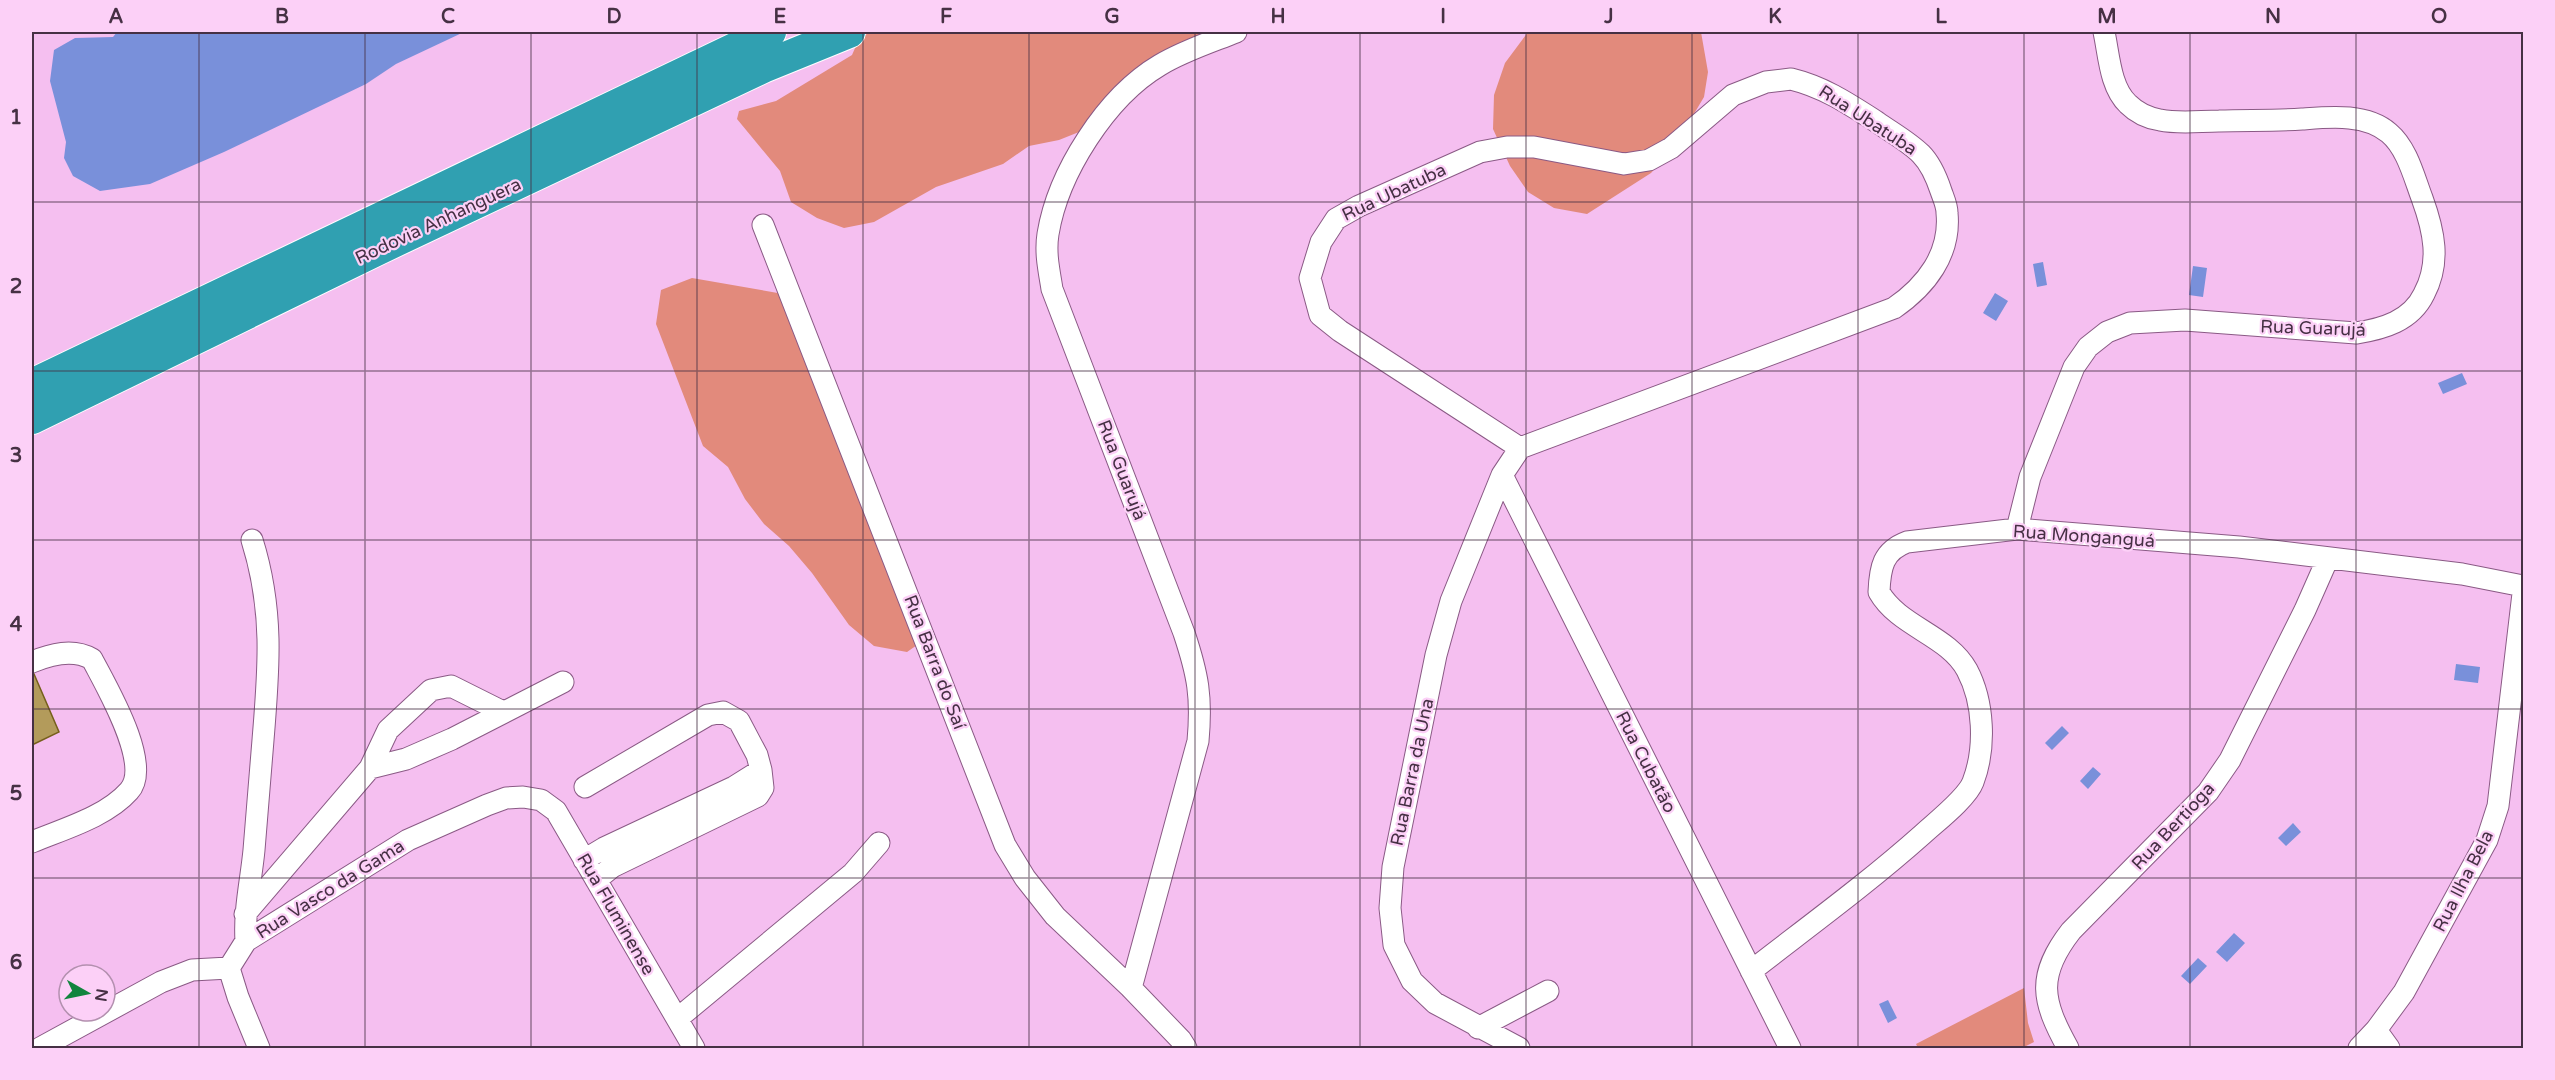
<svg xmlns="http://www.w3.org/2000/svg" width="2555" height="1080" viewBox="0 0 2555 1080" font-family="'Varela Round',sans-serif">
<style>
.green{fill:#e28a7c}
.water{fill:#7990da}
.building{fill:#b39b5b;stroke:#765f1c;stroke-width:1.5}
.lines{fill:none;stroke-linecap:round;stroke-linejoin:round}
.minor-casing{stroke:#8a5a85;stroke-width:23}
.highway-casing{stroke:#fff;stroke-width:34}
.minor{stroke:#fff;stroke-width:21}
.highway{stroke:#30a0b1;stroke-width:32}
.grid{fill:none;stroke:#463044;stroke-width:1.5;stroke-opacity:0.55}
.labels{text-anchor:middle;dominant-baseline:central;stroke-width:4.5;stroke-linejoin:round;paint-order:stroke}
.street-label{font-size:18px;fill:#463044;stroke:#fcd0f7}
.neatline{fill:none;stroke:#463044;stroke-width:2}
.grid-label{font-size:20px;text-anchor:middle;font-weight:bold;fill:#463044}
</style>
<rect width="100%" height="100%" fill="#f5bff0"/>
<path class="green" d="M870,32H1217L1163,61L1089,128L1059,140L1029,146L1003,164L936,187L874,222L844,228L817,218L791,202L780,171L737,119L739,111L776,101L852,55L859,39Z
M1528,32H1701L1708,72L1704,97L1673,149L1651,173L1587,214L1554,208L1528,192L1510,166L1493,129L1494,95L1505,63Z
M692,278L789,295L933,634L907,652L874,646L849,625L812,573L789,546L764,524L745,499L728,467L703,446L656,324L661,290Z
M2024,988L2028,1023L2034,1042L2022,1048H1918L1916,1044Z"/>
<path class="water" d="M117,32H464L396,64L366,84L224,152L150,184L100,191L73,176L64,158L66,142L50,81L54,50L75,38L113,37Z
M2043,262L2047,285L2037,287L2033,264Z
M2193,266L2207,268L2203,297L2189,295Z
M1995,293L2008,301L1996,321L1983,313Z
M2462,373L2467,384L2443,394L2438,383Z
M2456,664L2480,667L2478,683L2454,680Z
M2062,726L2069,733L2052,750L2045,743Z
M2093,767L2101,774L2088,789L2080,781Z
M2293,823L2301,832L2286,846L2278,838Z
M2234,933L2245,943L2227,962L2216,952Z
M2198,958L2207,966L2190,984L2181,976Z
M1888,1000L1897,1018L1888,1023L1879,1004Z"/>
<path class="building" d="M34,674L59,732L32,745V675Z"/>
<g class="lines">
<defs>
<path id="minor" d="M1791,79C1824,87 1849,104 1877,122C1891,132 1909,142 1921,154C1930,163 1937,179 1941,191C1943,197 1947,205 1947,213C1951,254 1926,286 1894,308L1520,448L1340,331L1320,315L1310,278L1321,242L1336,219L1359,206L1480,152L1507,147H1534L1624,164L1649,160L1671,148L1733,95L1766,82Z
M763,225L1005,845L1025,878L1055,916L1131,988L1181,1040L1186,1048
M1502,475L1790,1048
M2017,529L2030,477L2074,367L2088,347L2107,332L2130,323L2185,320L2356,333C2383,329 2411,321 2424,294C2441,262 2434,231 2422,198C2414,177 2407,148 2389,133C2366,113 2329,117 2302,119C2274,121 2247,120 2219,121C2200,121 2179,124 2160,120C2148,118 2137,113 2128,104C2110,87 2109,55 2104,32
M32,662C51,654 73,648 92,659C106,686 153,765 129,791C106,817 63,829 32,842
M370,768L406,759L452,739L563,682
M584,860L604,848L734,787L761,770L757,755L739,721L723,712L708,715L585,787
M596,880L612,867L758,796L763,788L761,770
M245,914L370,768L388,730L431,690L451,686L503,712
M246,941C244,910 251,881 254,850C257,814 260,777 263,740C269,668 274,610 252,540
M1751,971C1809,926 1868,883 1923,834C1936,822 1967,798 1973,782C1986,748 1984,702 1967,670C1948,635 1899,627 1879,592C1880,567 1883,551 1907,542L2017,529L2239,547L2462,574L2523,586
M1131,988L1198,741C1202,697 1198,675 1184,633L1052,289C1049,270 1045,253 1048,234C1058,173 1106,97 1160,65C1183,51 1211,42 1236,32
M677,1019L853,873L879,843
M1478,1028L1548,991
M2376,1030L2389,1048
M40,1048L161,982L192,970L229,968
M259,1048L238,997L229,968L246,941L408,840L487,805L506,798L523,797L541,800L556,811L694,1048
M1519,1048L1435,1003L1412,981L1394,945L1390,908L1393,867L1436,655L1451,601L1502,475L1520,448
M2068,1048C2042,1001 2036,976 2071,931L2208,792L2230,760L2305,610L2328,558
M2359,1048L2376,1030L2404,992L2487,840L2498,806L2524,585"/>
<path id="highway" d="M32,385L770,32
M32,418L380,248L763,67L849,32"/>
</defs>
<use href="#minor" class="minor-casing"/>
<use href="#highway" class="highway-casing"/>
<use href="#minor" class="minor"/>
<use href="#highway" class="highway"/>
</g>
<path class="grid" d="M199,32V1048M365,32V1048M531,32V1048M697,32V1048M863,32V1048M1029,32V1048M1195,32V1048M1360,32V1048M1526,32V1048M1692,32V1048M1858,32V1048M2024,32V1048M2190,32V1048M2356,32V1048M32,202H2524M32,371H2524M32,540H2524M32,709H2524M32,878H2524"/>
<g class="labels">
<g class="street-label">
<text transform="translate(1868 120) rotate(33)">Rua Ubatuba</text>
<text transform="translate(1394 192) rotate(-25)">Rua Ubatuba</text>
<text transform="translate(438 221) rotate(-25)">Rodovia Anhanguera</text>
<text transform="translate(2313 328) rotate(2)">Rua Guarujá</text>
<text transform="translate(1122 470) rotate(69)">Rua Guarujá</text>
<text transform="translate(2084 536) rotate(4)">Rua Monganguá</text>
<text transform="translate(935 662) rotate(69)">Rua Barra do Saí</text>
<text transform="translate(1646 762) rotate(63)">Rua Cubatão</text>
<text transform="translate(1412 772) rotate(-78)">Rua Barra da Una</text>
<text transform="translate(2173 826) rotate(-47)">Rua Bertioga</text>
<text transform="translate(2463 881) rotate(-63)">Rua Ilha Bela</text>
<text transform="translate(330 889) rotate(-32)">Rua Vasco da Gama</text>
<text transform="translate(616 914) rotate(60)">Rua Fluminense</text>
</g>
</g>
<rect width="2555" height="1080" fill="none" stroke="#fcd0f7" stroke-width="66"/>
<g transform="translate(87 993) rotate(99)"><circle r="28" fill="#fcd0f7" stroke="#b390af" stroke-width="1.5"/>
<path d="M0-4.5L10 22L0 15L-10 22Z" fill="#11853e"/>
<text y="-9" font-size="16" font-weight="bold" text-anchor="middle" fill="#463044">N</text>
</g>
<rect x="33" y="33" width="2489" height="1014" class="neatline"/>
<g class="grid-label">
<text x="116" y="23">A</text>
<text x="282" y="23">B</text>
<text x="448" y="23">C</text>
<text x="614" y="23">D</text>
<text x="780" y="23">E</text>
<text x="946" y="23">F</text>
<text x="1112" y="23">G</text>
<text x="1278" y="23">H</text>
<text x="1443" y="23">I</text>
<text x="1609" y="23">J</text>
<text x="1775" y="23">K</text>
<text x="1941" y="23">L</text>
<text x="2107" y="23">M</text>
<text x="2273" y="23">N</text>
<text x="2439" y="23">O</text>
<text x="16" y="124">1</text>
<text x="16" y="293">2</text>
<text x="16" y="462">3</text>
<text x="16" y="631">4</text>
<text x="16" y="800">5</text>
<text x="16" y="969">6</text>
</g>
</svg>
